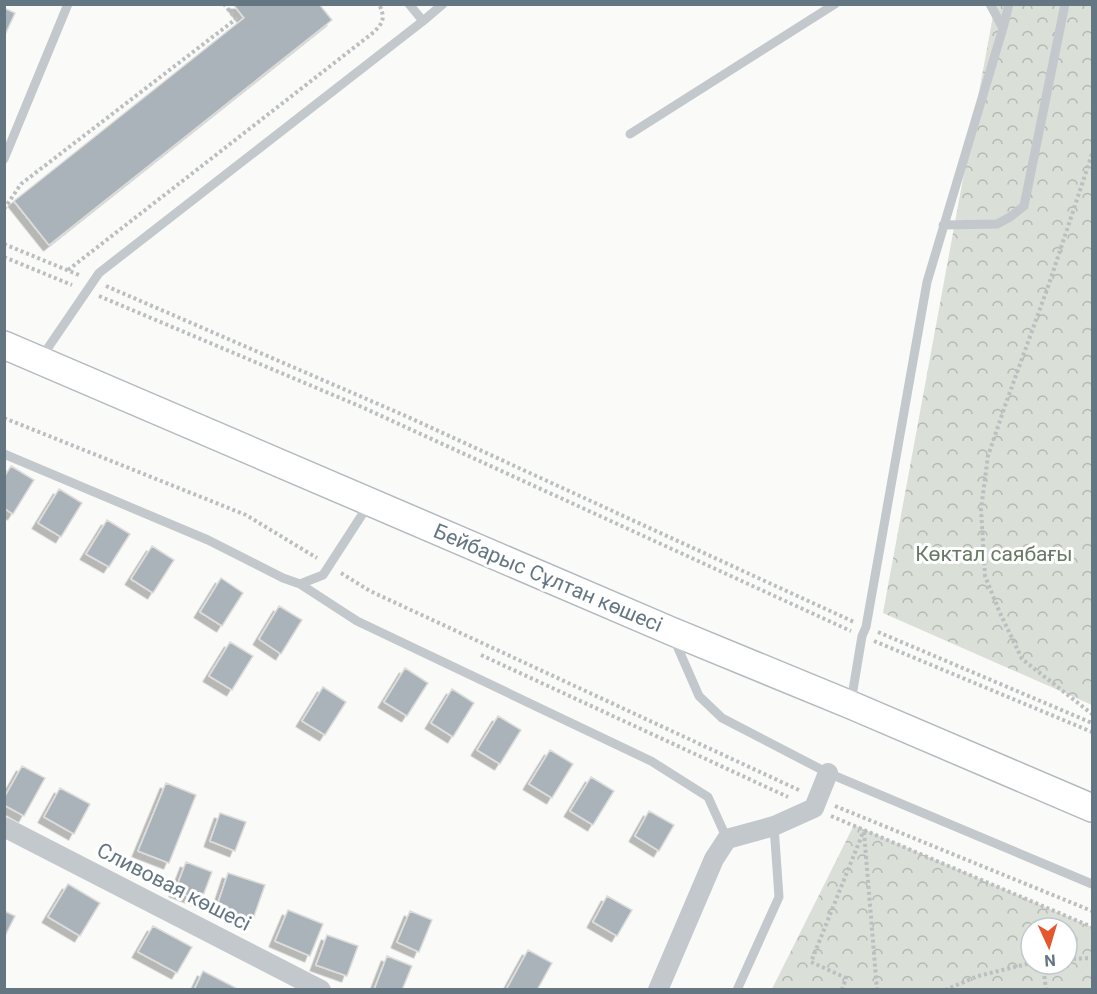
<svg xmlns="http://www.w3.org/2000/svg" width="1097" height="994" viewBox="0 0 1097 994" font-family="Roboto,sans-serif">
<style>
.park{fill:url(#park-crowns);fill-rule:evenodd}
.building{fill:#aab3b9;stroke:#dcdcda;stroke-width:1.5;filter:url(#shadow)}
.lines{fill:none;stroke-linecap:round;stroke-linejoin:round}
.secondary-casing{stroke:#b3babf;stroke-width:30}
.path{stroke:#bbbfc2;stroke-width:4;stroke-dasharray:3 3;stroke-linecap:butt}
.lane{stroke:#c3c8cc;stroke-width:9}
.street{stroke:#c3c8cc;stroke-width:20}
.secondary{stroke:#fff;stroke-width:27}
.labels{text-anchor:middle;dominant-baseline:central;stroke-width:6;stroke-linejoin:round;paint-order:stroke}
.park-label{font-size:21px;fill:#687a64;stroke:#fff}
.street-label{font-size:21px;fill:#657683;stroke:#fff}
</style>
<defs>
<pattern id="park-crowns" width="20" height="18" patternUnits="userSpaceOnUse" patternTransform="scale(1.5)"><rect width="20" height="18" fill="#dadfd7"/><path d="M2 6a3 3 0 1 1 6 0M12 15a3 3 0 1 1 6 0" fill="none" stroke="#b4b9b4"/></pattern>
<filter id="shadow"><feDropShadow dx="-5.5" dy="5.5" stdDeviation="0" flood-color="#0004"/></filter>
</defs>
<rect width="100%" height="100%" fill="#fafaf8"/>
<path class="park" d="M995,5H1092V705L883,613Z
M854,825L1092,927V989H772ZM1031,928H1067V964H1031Z"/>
<path class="building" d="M233,4H319L332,20L49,245L14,201L244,18Z
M4,8L15,13L4,37Z
M11,466L34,480L13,514L4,508V477Z
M59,489L82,503L61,537L38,523Z
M107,520L130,534L109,567L86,554Z
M152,546L174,560L153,593L131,579Z
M221,578L243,593L222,626L200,612Z
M279,606L302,620L281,654L259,639Z
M230,642L253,656L232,690L209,676Z
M405,668L428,683L407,716L384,702Z
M323,687L346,702L325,735L302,721Z
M452,689L474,703L453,737L431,723Z
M498,716L521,730L500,764L477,750Z
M550,750L573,764L552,798L529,784Z
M22,766L45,778L24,816L4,805V798Z
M591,777L614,791L593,825L570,811Z
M166,783L196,795L169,863L138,851Z
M60,788L90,804L74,834L44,817Z
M649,811L674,825L659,851L635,836Z
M220,813L246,822L235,851L210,841Z
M186,862L212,872L201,901L175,891Z
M228,873L265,885L252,922L216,909Z
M68,884L100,903L80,936L48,917Z
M607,896L632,910L617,936L593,922Z
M288,910L323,924L310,956L275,941Z
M4,911L15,916L4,938Z
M410,911L432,920L419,952L397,942Z
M153,926L192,947L177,973L138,952Z
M327,935L358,946L347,976L316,965Z
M528,950L552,963L537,990H506Z
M387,956L412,966L402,990H374Z
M203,971L236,988L235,990H194Z"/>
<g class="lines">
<defs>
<path id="secondary" d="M4,345L671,631L851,705L1092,808"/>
</defs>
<use href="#secondary" class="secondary-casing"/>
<path class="path" d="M1092,154L1049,284L1006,403L988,456L981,509L985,576L1000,613L1022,659L1092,714
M4,209L21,184L236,19L224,4
M4,244L79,275
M4,257L72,285
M68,270L374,32C384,22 385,17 379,4
M106,286L408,417L854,622
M99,296L364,408L851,631
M4,418L246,515L317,558
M341,573L370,591L801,791
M878,632L1092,723
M874,641L1092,732
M481,655L788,797
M835,806L1092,911
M831,816L1092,927
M864,832L877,990
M1067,959L1092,958
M1043,964L1046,990
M842,990L846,978L811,962L864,830
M945,990L978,976L1031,963"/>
<path class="lane" d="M990,4L1003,28
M423,21L443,4
M630,134L835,4
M4,159L68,4
M943,225L997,224L1010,217L1024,206L1065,4
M41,358L99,273L423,21L409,4
M4,454L208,540L283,578L300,584L323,575L369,504
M300,584L357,621L651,761L708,797L727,839
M674,639L699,696L722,718L828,773L1092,884
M851,702L862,636L866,627L927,282L1003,28L1009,4
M737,990L779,897L774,826"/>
<path class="street" d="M4,827L321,990
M658,990L714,859L727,839L774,826L814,808L828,773"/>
<use href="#secondary" class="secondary"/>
</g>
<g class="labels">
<g class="park-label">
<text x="994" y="554">Көктал саябағы</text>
</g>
<g class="street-label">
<text transform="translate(548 578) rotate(23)">Бейбарыс Сұлтан көшесі</text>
<text transform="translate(174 887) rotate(27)">Сливовая көшесі</text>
</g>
</g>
<rect width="1097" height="994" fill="none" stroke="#657683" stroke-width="12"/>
<g transform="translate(1049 946) rotate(176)"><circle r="28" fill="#ffffff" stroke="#c1c8cd" stroke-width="1.5"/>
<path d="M0-4.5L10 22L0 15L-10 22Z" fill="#e4572e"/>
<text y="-9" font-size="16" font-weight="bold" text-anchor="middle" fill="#657683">N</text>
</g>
</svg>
